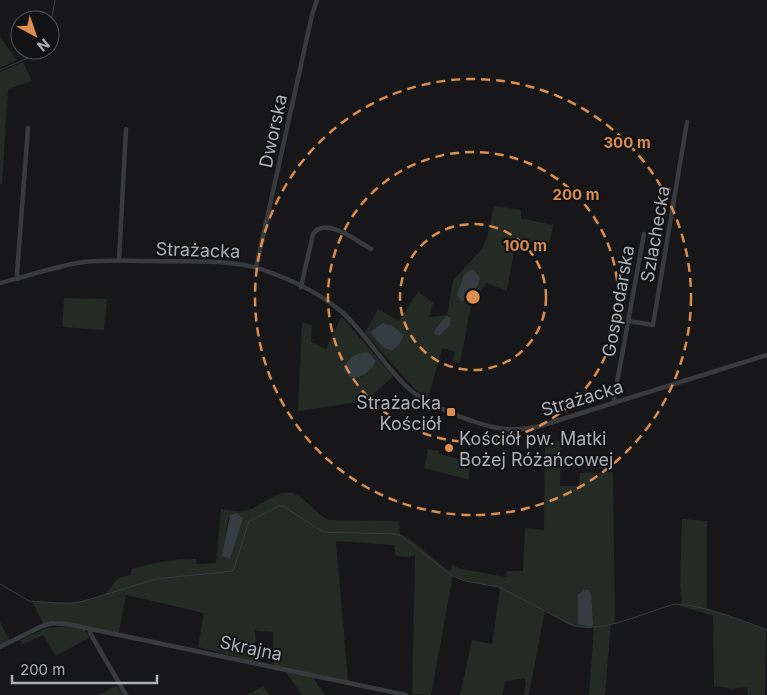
<svg xmlns="http://www.w3.org/2000/svg" width="767" height="695" viewBox="0 0 767 695" font-family="Inter,sans-serif">
<style>
.green{fill:#242a24;fill-rule:evenodd}
.water{fill:#343e42}
.lines{fill:none;stroke-linecap:round;stroke-linejoin:round}
.stream{stroke:#343e42;stroke-width:1}
.minor{stroke:#393a3d;stroke-width:4.5}
.ring{fill:none;stroke:#db8e4d;stroke-width:2.5;stroke-dasharray:9 6}
.poi-dot{fill:#db8e4d;stroke:#121214;stroke-width:2}
.labels{text-anchor:middle;dominant-baseline:central;stroke-width:4;stroke-linejoin:round;paint-order:stroke}
.street-label{font-size:18px;fill:#abb1b7;stroke:#121214}
.poi-label{font-size:18px;fill:#abb1b7;stroke:#121214;text-anchor:end}
.centre{fill:#db8e4d;stroke:#121214;stroke-width:2.5}
.ring-label{font-size:15px;text-anchor:middle;font-weight:bold;fill:#db8e4d;stroke:#121214;stroke-width:4;stroke-linejoin:round;paint-order:stroke}
</style>
<rect width="100%" height="100%" fill="#171719"/>
<path class="green" d="M0,37L17,60L0,68Z
M23,62L32,81L8,89L2,184H0V72Z
M494,206L521,210V218L553,225L549,247L518,241L515,245L507,291L486,283L470,310L460,363L453,361L455,352L444,348L442,349L428,398L414,388L365,333L378,309L399,321L418,292L433,303L429,317L447,315L453,280L482,249L488,234ZM446,317L451,319L450,325L434,333L437,326ZM388,323L404,335L399,345L392,351L384,348L382,345Z
M64,298L107,299L104,330L62,327Z
M341,318H343L393,376L366,401L298,411L302,322L312,325L311,342L326,349ZM371,355L376,361L374,365L361,377L344,369C347,355 359,355 371,355Z
M545,441H561L560,486H579L580,473L613,472L615,624H611L605,695H589L594,627C571,629 563,622 545,610L529,695H524L526,683L524,678L505,682L502,695H460L472,640L492,644L500,588C484,583 468,583 453,575L431,695L412,694L415,555L410,557L396,556L394,545L336,541L348,681L314,674V679L325,695H302L286,672L274,665L273,632L255,631L257,662L198,647L204,613L126,595L119,632L116,634L64,624L45,627L32,601C49,602 92,605 106,593C117,583 110,579 130,575L132,569C153,563 171,559 193,559H196L197,564L216,563L221,509C229,510 241,513 248,510C263,506 278,487 295,494C307,500 316,514 329,520L399,521L400,534L407,537L449,571L451,570L452,565L461,569L506,577L507,571H523L525,528L544,530ZM233,513L242,517L230,558L223,556L228,518Z
M428,449L438,451L439,454L470,462L469,480L424,468Z
M682,519L707,521V608L766,630L765,695H748L747,687L732,689L714,686L713,616L680,606L682,602L680,587Z
M0,622L10,641L0,646Z
M66,626L85,630L89,638L56,656L43,635L23,644L20,640L44,629Z
M117,685L123,695H98Z
M263,686L270,695H247Z"/>
<path class="water" d="M470,270H474L480,278C477,291 471,295 461,302L457,294L464,275Z
M446,316L451,318L450,325L439,336L434,333C436,326 441,322 446,316Z
M383,323L391,325L404,335L399,345L392,351L384,348L370,332Z
M366,352L371,355L376,361C370,374 352,386 344,369C346,359 356,353 366,352Z
M236,513L243,518L230,559L222,556L230,515Z
M583,590H588L591,594L593,625L591,627L578,624V595Z"/>
<g class="lines">
<path class="stream" d="M50,27L55,0
M0,70L35,55L40,50
M0,584L29,601L70,604L84,601L156,579L232,571L234,569L249,521L279,506H283L323,532L396,534L401,536L451,575L465,581L499,587L574,626C605,633 645,612 675,604C707,606 738,619 767,630"/>
<path class="minor" d="M119,261L126,129
M256,268L312,15L317,0
M18,279L17,274L28,128
M0,283C28,276 56,266 84,262C107,259 130,261 153,261C191,262 233,258 269,272C294,281 322,295 342,312C366,334 383,364 407,387C426,405 480,427 506,429C518,430 529,429 540,426L767,355
M301,287L313,234C325,216 357,241 371,249
M628,321L653,325L687,122
M616,402L614,399L644,234
M90,629V633L126,695
M0,647L40,627L52,623L67,624L406,695"/>
</g>
<g class="ring">
<circle cx="473" cy="297" r="73"/>
<circle cx="473" cy="297" r="145"/>
<circle cx="473" cy="297" r="218"/>
</g>
<g class="poi-dot">
<rect x="446" y="407" width="10" height="10" rx="2.5"/>
<circle cx="449" cy="448" r="5"/>
</g>
<g class="labels">
<g class="street-label">
<text transform="translate(273 131) rotate(-78)">Dworska</text>
<text transform="translate(655 234) rotate(-80)">Szlachecka</text>
<text transform="translate(198 250) rotate(2)">Strażacka</text>
<text transform="translate(618 301) rotate(-80)">Gospodarska</text>
<text transform="translate(582 398) rotate(-17)">Strażacka</text>
<text transform="translate(251 648) rotate(12)">Skrajna</text>
</g>
<g class="poi-label">
<text x="441" y="402">Strażacka<tspan x="441" dy="21">Kościół</tspan></text>
<text x="459" y="438" text-anchor="start">Kościół pw. Matki<tspan x="459" dy="21">Bożej Różańcowej</tspan></text>
</g>
</g>
<circle cx="473" cy="297" r="8" class="centre"/>
<g class="ring-label">
<text x="627" y="148">300 m</text>
<text x="576" y="200">200 m</text>
<text x="525" y="251">100 m</text>
</g>
<g transform="translate(35 35) rotate(140)"><circle r="24" fill="#121214" stroke="#4f5255"/>
<path d="M0-4L9 19L0 12L-9 19Z" fill="#db8e4d"/>
<text y="-8" font-size="14" font-weight="bold" text-anchor="middle" fill="#abb1b7">N</text>
</g>
<path d="M12 675v8h145v-8" fill="none" stroke="#abb1b7" stroke-width="2.5"/>
<text x="20" y="675" font-size="15" fill="#abb1b7" stroke="#121214" stroke-width="4" paint-order="stroke">200 m</text>
</svg>
